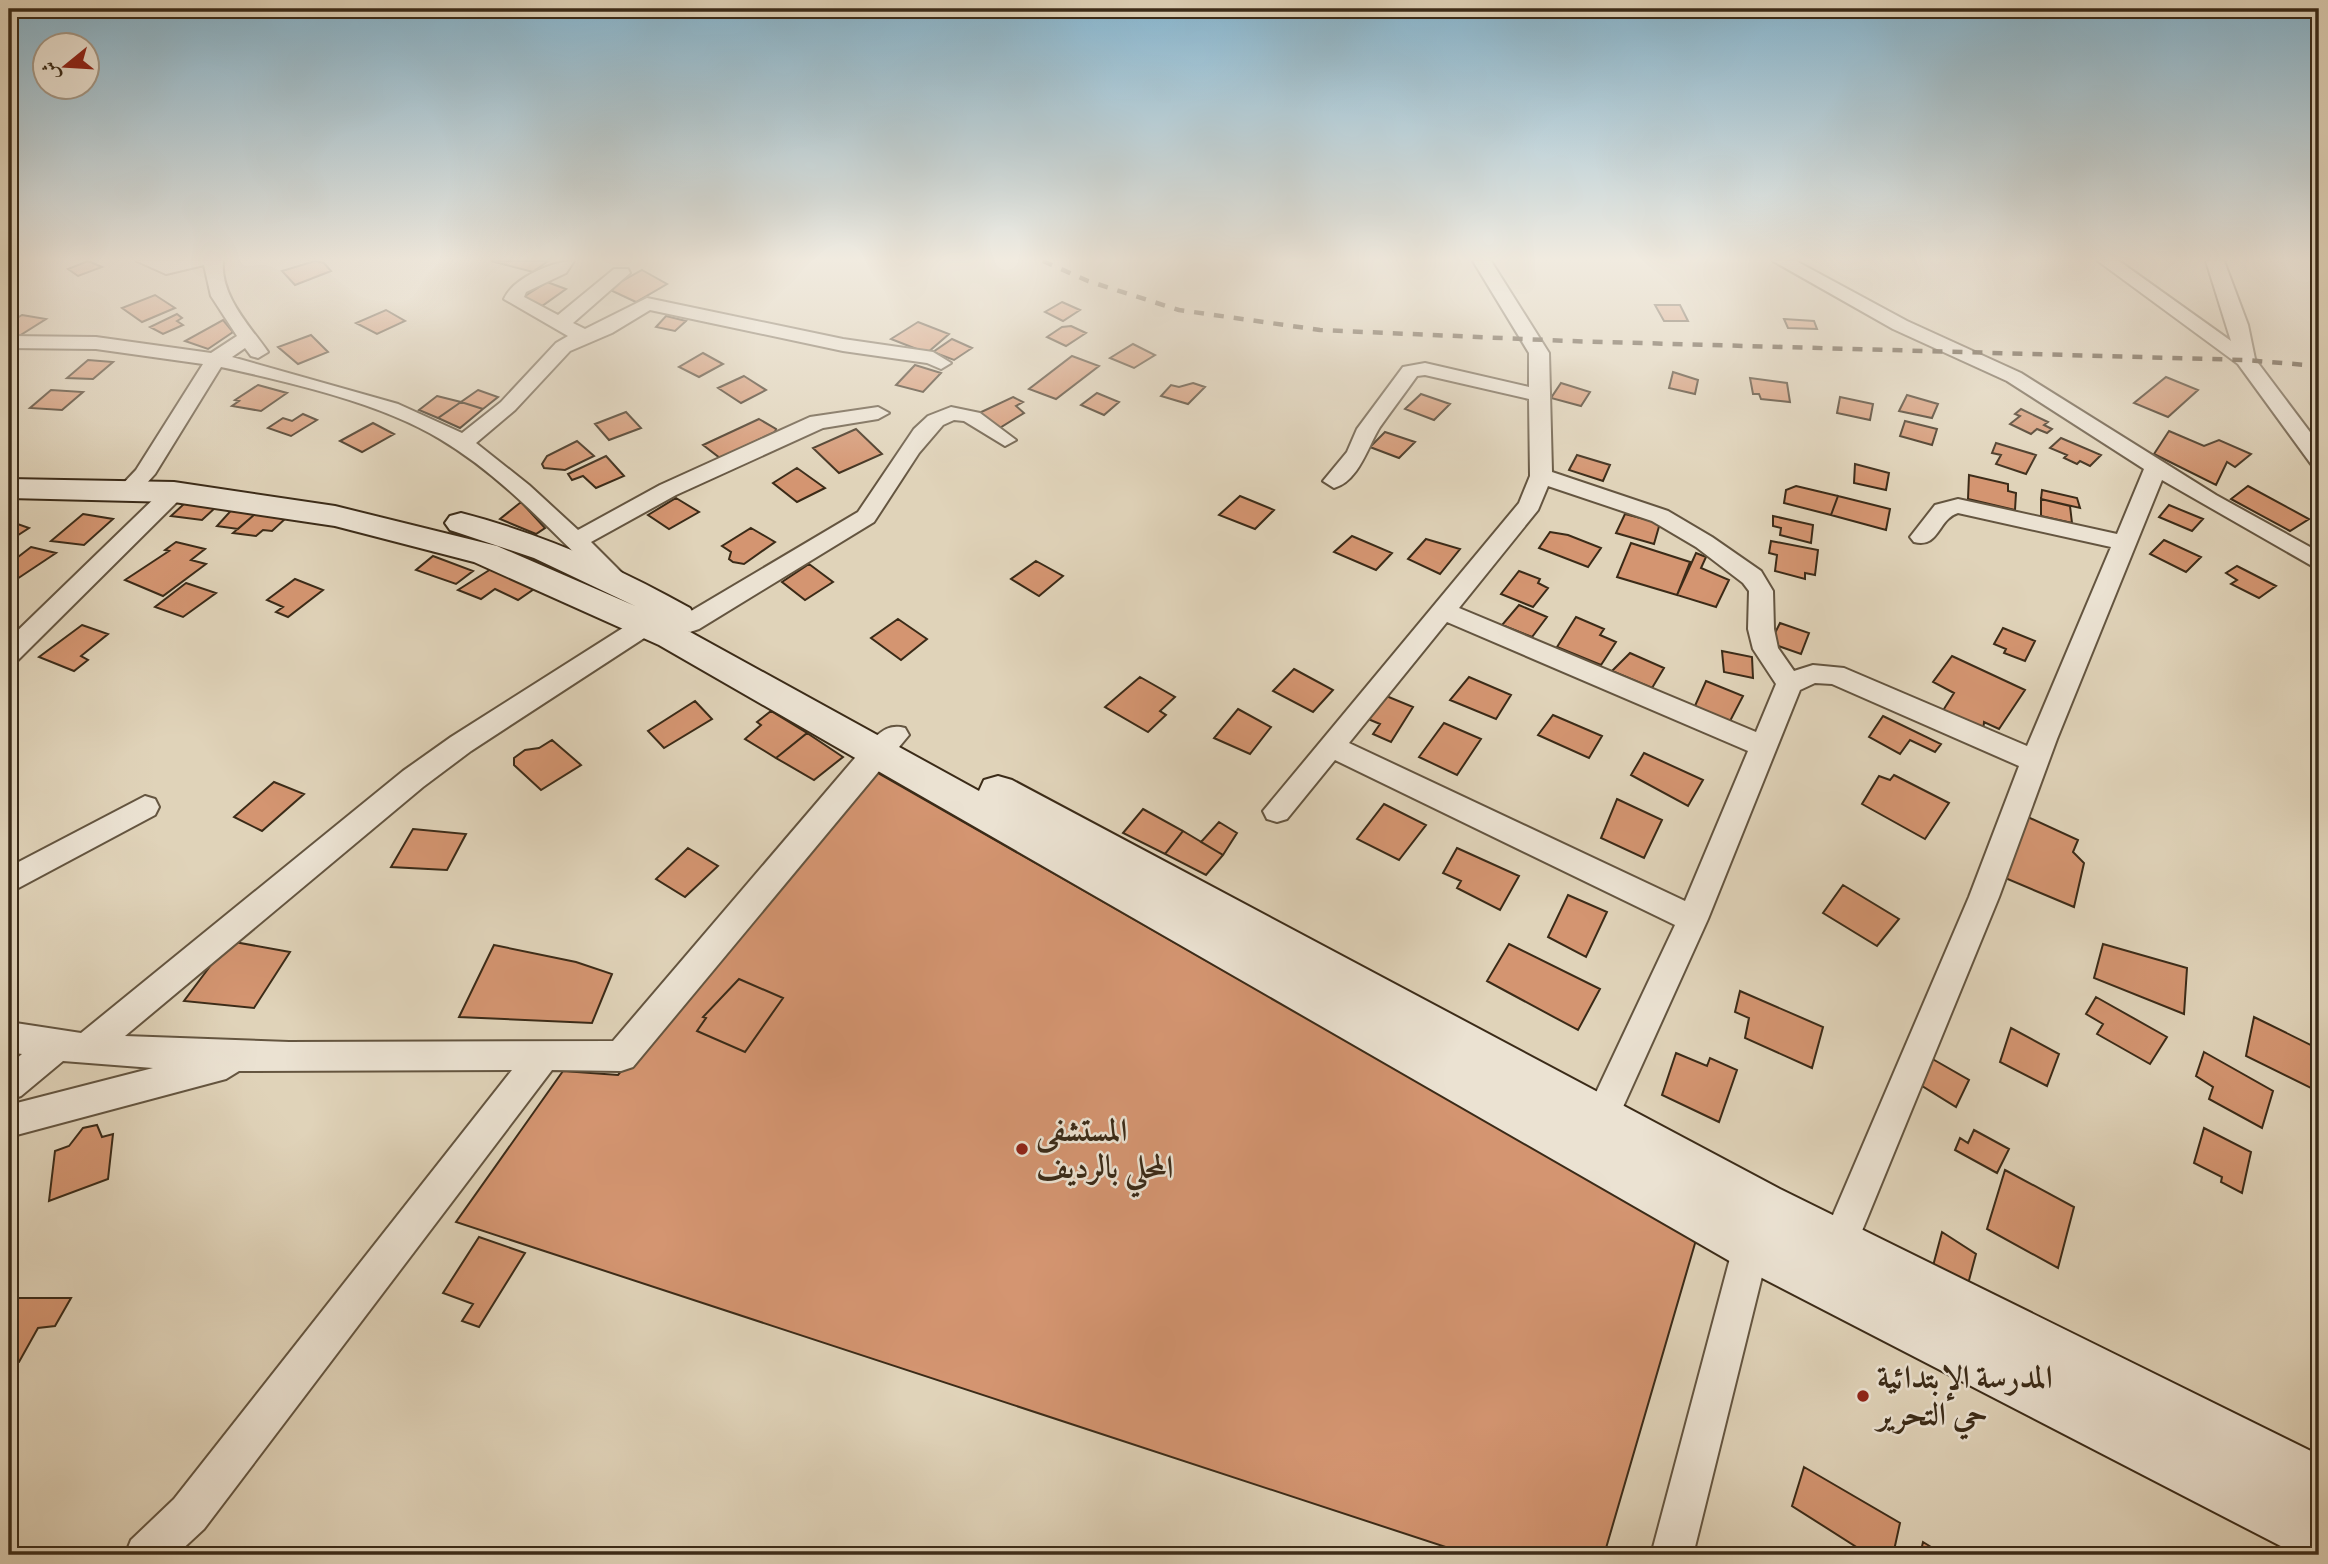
<svg xmlns="http://www.w3.org/2000/svg" width="2328" height="1564" viewBox="0 0 2328 1564" font-family="'IM FELL Double Pica',Amiri,serif">
<style>
.building{fill:#d49571;stroke:#3b2b18;stroke-width:2}
.lines{fill:none;stroke-linecap:round;stroke-linejoin:round}
.minor-casing{stroke:#645540;stroke-width:4}
.secondary-casing{stroke:#3b2b18;stroke-width:4}
.minor{fill:#ebe2d2;fill-rule:evenodd}
.secondary{fill:#ebe2d2;fill-rule:evenodd}
.rail{stroke:#3b2b18;stroke-width:4.5;stroke-dasharray:10 10;stroke-linecap:butt}
.poi-dot{fill:#8f2418;stroke:#ebe2d2;stroke-width:2.5}
.labels{text-anchor:middle;dominant-baseline:central;stroke-width:5;stroke-linejoin:round;paint-order:stroke}
.near-poi-label{font-size:32px;font-weight:bold;fill:#3b2b18;stroke:#ebe2d2;text-anchor:start}
</style>
<rect width="100%" height="100%" fill="#e0d3b9"/>
<filter id="stains"><feTurbulence type="fractalNoise" baseFrequency=".00286" numOctaves="4"/><feColorMatrix values="0 0 0 0 .2 0 0 0 0 .09 0 0 0 0 .02 0 0 0 .5 -.17"/></filter>
<radialGradient id="worn" r=".72"><stop offset=".6" stop-color="#630" stop-opacity="0"/><stop offset="1" stop-color="#630" stop-opacity=".3"/></radialGradient>
<path class="building" d="M88,261L102,267L78,276L68,269Z
M315,261L324,263L331,271L295,285L282,271Z
M491,261H548L533,272Z
M642,270L667,284L636,302L608,289Z
M547,282L566,289L542,306L522,298Z
M155,295L175,308L142,322L122,308Z
M1062,302L1080,310L1063,321L1045,312Z
M1655,305H1680L1688,321H1664Z
M386,310L405,321L377,334L356,323Z
M177,314L182,318L177,321L183,325L163,334L150,327Z
M22,315L46,319L19,336L9,337L16,332L9,330V323Z
M666,316L686,321L675,331L656,327Z
M1784,319L1814,321L1817,329L1788,328Z
M223,320L233,332L208,349L185,341Z
M918,322L949,334L927,353L891,339Z
M1071,326L1086,333L1066,346L1047,337L1062,327Z
M311,335L328,352L298,364L278,347Z
M952,339L972,348L954,360L933,352Z
M1133,344L1155,355L1134,368L1110,358Z
M703,353L723,364L699,377L679,367Z
M1072,356L1099,366L1056,399L1029,389Z
M88,360L113,362L93,379L67,378Z
M915,365L941,373L923,392L896,385Z
M1673,372L1698,380L1695,394L1669,388Z
M744,376L766,390L741,403L718,388Z
M2166,377L2198,390L2168,417L2134,403Z
M1750,378L1787,383L1790,402L1761,399L1759,394H1753Z
M1193,383L1205,387L1188,404L1161,396L1171,385L1179,387Z
M1561,383L1590,392L1581,406L1551,398Z
M258,385L287,393L261,411L232,406L239,401L235,400Z
M51,390L83,392L62,410L30,408Z
M478,390L498,397L483,409L461,402Z
M1097,393L1119,402L1104,415L1081,405Z
M1421,394L1450,404L1434,420L1405,409Z
M1907,395L1938,404L1932,418L1899,411Z
M437,396L461,402L438,418L419,410Z
M1013,397L1023,402L1016,406L1024,413L998,429L977,414Z
M1840,397L1873,404L1870,420L1837,413Z
M461,402L483,409L460,428L438,418Z
M2021,409L2048,422L2044,425L2052,429L2047,433L2037,429L2031,434L2010,424L2020,416L2015,414Z
M626,412L641,428L609,440L595,424Z
M303,414L317,420L291,436L268,428L283,418L292,421Z
M759,419L776,429L775,432L720,458L703,445Z
M1905,421L1937,429L1932,445L1900,436Z
M373,423L394,434L362,452L340,441Z
M856,429L882,454L839,473L813,448Z
M2169,431L2204,446L2219,440L2251,454L2235,467L2227,462L2216,485L2154,454Z
M1385,432L1415,442L1399,458L1370,447Z
M2061,438L2101,455L2090,466L2080,461L2077,464L2064,458L2067,455L2050,448Z
M577,441L594,456L565,470L544,468L542,464L547,456Z
M1996,443L2036,455L2026,474L1996,464L2001,455L1992,453Z
M1577,455L1610,465L1603,481L1569,470Z
M606,456L624,476L596,488L583,476L572,480L568,474Z
M1855,464L1889,473L1886,490L1854,483Z
M797,468L825,488L797,502L773,483Z
M1969,475L2008,484V491L2016,493L2015,510L1968,499Z
M1796,486L1838,496L1831,515L1784,503L1786,490Z
M2248,486L2309,519L2290,531L2231,499Z
M2042,490L2077,498L2080,508L2041,499Z
M1240,496L1274,510L1255,529L1219,515Z
M1838,496L1890,509L1886,530L1831,515Z
M676,498L699,512L669,529L648,515Z
M2041,499L2070,506L2072,523L2041,516Z
M521,502L545,528L536,534L500,519Z
M185,503L216,507L202,520L171,516Z
M237,504L255,514L238,529L217,526Z
M2169,505L2203,519L2192,531L2159,517Z
M83,514L113,519L84,545L51,541Z
M255,514L285,519L272,531L263,530L256,536L233,533Z
M1625,514L1660,523L1654,544L1616,533Z
M1773,516L1813,525L1811,543L1780,535L1781,528L1773,526Z
M9,521L29,528L9,541Z
M751,528L775,542L744,564L733,562L729,559L731,552L722,546Z
M1550,532L1568,535L1601,548L1588,567L1539,548Z
M1352,536L1392,553L1376,570L1334,552Z
M1426,539L1460,549L1440,574L1408,559Z
M2164,540L2201,557L2186,572L2150,554Z
M1771,541L1818,550L1815,575L1805,573V579L1775,571L1777,555L1769,553Z
M176,542L205,549L191,560L206,564L163,596L125,580L169,551L165,550Z
M1631,543L1690,562L1677,595L1617,577Z
M31,547L56,553L17,579L9,577V569L12,566L9,564Z
M1696,553L1706,557L1701,568L1729,580L1716,607L1677,595Z
M433,556L473,571L456,584L416,570Z
M1036,561L1063,576L1039,596L1011,579Z
M809,564L833,582L805,600L782,582Z
M2237,566L2276,586L2259,598L2231,584L2237,580L2226,573Z
M491,569L537,587L518,600L495,589L481,599L458,590Z
M1519,571L1540,579L1538,583L1548,588L1533,607L1501,594Z
M295,579L323,590L288,617L276,612L283,607L267,600Z
M186,583L216,593L183,617L155,607Z
M1519,605L1547,617L1532,637L1502,625Z
M1576,617L1604,629L1600,635L1616,642L1601,665L1557,647Z
M898,619L927,639L901,660L871,638Z
M1780,623L1809,633L1801,654L1770,643Z
M82,625L108,634L81,656L88,660L74,671L39,657Z
M2003,628L2035,641L2025,661L2004,653L2006,649L1994,644Z
M1722,651L1752,657L1753,678L1724,672Z
M1630,653L1664,668L1652,688L1612,671Z
M1952,656L2025,690L1999,729L1984,722L1983,732L1942,712L1954,693L1933,682Z
M1294,669L1333,690L1313,712L1273,691Z
M1140,677L1175,697L1160,711L1166,715L1148,732L1105,707Z
M1469,677L1511,695L1496,719L1450,700Z
M1706,681L1743,696L1729,723L1694,708Z
M1379,693L1413,707L1391,742L1373,734L1380,724L1361,716Z
M695,701L712,719L664,748L648,731Z
M1238,709L1271,727L1250,754L1214,738Z
M771,711L807,733L776,758L745,739L761,725L757,722Z
M1553,715L1602,736L1589,758L1538,735Z
M1883,716L1941,744L1935,752L1910,740L1900,754L1869,737Z
M1444,723L1481,739L1457,775L1419,757Z
M807,733L843,757L814,780L776,758Z
M552,740L581,765L541,790L514,765V758L525,750L539,748Z
M1644,753L1703,780L1688,806L1631,775Z
M876,772L1696,1240L1604,1555H1470L456,1222L563,1071L618,1075Z
M1894,775L1949,803L1925,839L1862,804L1879,776L1890,780Z
M274,782L304,794L262,831L234,817Z
M1617,799L1662,820L1644,858L1601,838Z
M1384,804L1426,825L1399,860L1357,839Z
M1143,809L1183,831L1165,854L1123,833Z
M2019,813L2078,840L2073,852L2084,863L2074,907L1998,875Z
M1219,822L1237,833L1223,855L1201,842Z
M413,829L466,834L447,870L391,867Z
M1183,831L1223,855L1206,875L1165,854Z
M688,848L718,866L685,897L656,879Z
M1457,848L1519,876L1500,910L1457,888L1461,881L1443,873Z
M1843,885L1899,919L1877,946L1823,913Z
M1568,895L1607,912L1586,957L1548,937Z
M229,941L290,952L254,1008L184,1001Z
M1509,944L1600,989L1578,1030L1487,981Z
M2103,944L2187,968L2184,1014L2094,978Z
M494,945L576,962L612,974L592,1023L459,1017Z
M739,979L783,998L745,1052L697,1031L706,1018L703,1017Z
M1740,991L1823,1027L1812,1068L1745,1038L1749,1018L1735,1012Z
M2096,997L2167,1037L2150,1064L2097,1034L2103,1024L2086,1014Z
M2254,1017L2319,1049V1092L2246,1056Z
M2011,1028L2059,1054L2047,1086L2000,1062Z
M2204,1052L2273,1091L2262,1128L2209,1099L2213,1087L2196,1076Z
M1676,1053L1707,1066L1710,1058L1737,1070L1719,1122L1662,1095Z
M1929,1057L1969,1080L1956,1107L1919,1084Z
M97,1125L102,1137L113,1134L108,1179L49,1201L55,1151L69,1146L83,1128Z
M2204,1128L2251,1152L2242,1193L2221,1182L2222,1177L2194,1163Z
M1974,1130L2009,1149L1997,1173L1955,1150L1960,1138L1968,1143Z
M2005,1170L2074,1207L2058,1268L1987,1229Z
M1942,1232L1976,1254L1968,1284L1933,1266Z
M479,1237L525,1253L479,1327L462,1321L473,1304L443,1293Z
M9,1298H71L55,1326L38,1328L19,1362L9,1361Z
M1804,1467L1900,1523L1893,1555H1869L1792,1506Z
M1923,1542L1944,1555H1920Z"/>
<g class="lines">
<defs>
<path id="minor" d="M137,261H223C220,296 250,326 268,352L258,358L251,356L245,348L232,357L398,404L462,433L501,402L556,343L568,336L504,299C513,278 553,261 574,261L566,273L526,292L524,297L558,315L614,269H628L630,273L573,323L585,329L647,298L843,339L933,352L951,363L941,369L927,363L843,351L650,310L612,333L570,351L515,410L476,443L529,485L578,530L660,485L810,417L878,407L889,413L878,419L823,428L676,495L591,542L630,581L627,587H609C556,536 504,477 440,439C381,403 289,382 221,367L155,474L136,495H120L117,490L136,470L203,364L96,349L9,348V336L96,337L211,353L237,336L211,296L204,265L166,274Z
M1473,261H1491L1549,353L1552,472L1668,511L1712,537L1761,571L1773,591L1774,629L1778,648L1794,671L1813,665L1844,668L2027,746L2111,547L1958,513C1938,519 1939,549 1914,542L1910,537L1935,505L1958,499L2117,534L2144,469L2007,381L1893,329L1773,261H1796L1907,321L2021,373L2216,495L2319,552V570L2162,480L2057,739L1999,897L1857,1243L1852,1256L1839,1261L1826,1256L1821,1243L1969,897L2019,766L1832,684L1815,683L1800,690L1708,919L1613,1129L1601,1134L1589,1129L1584,1118L1675,925L1335,760L1287,819L1277,822L1267,819L1263,811L1519,503L1530,476L1529,399L1425,375L1417,376C1405,393 1392,410 1380,427C1368,446 1359,481 1334,488L1323,481L1347,452L1357,429L1403,367L1425,363L1529,387V353ZM1548,486L1652,521L1696,547L1743,583L1749,591L1748,629L1753,649L1776,684L1756,732L1459,608L1538,510ZM1447,622L1748,751L1685,901L1349,743Z
M2098,261H2119L2231,341L2206,261H2224L2248,325L2255,359L2319,444V466L2311,464L2238,364Z
M951,407L980,413L1016,440L1005,446L964,421L954,420L943,425L919,453L874,522L699,629L690,632L681,629L677,623L681,617L858,512L914,429L928,416Z
M174,485L182,487L185,492L182,497L18,660L9,663V639L166,487Z
M646,616L655,619L659,625L655,631L471,751L423,787L125,1036L289,1042L613,1041L866,745C879,734 887,723 905,728L909,735L633,1067L621,1071L552,1070L204,1529L176,1555H125L131,1540L174,1499L512,1070L239,1071L226,1079L9,1137V1105L153,1068L63,1061L21,1096L9,1100V1065L22,1054L9,1052V1022L81,1033L403,771L451,737L637,619Z
M145,796L155,799L159,807L155,815L9,893V867Z
M1755,1214L1768,1219L1773,1232L1693,1555H1651L1737,1232L1742,1219Z"/>
<path id="secondary" d="M9,479L174,482L335,506L497,546L635,606L534,558L450,530L445,523L450,516L461,513C542,534 617,567 690,608L695,616L690,624L681,627L979,791L984,780L998,776L1012,780L1780,1189L2319,1455V1555H2298L1733,1263L659,645L474,562L335,526L174,502L9,498Z"/>
</defs>
<use href="#minor" class="minor-casing"/>
<use href="#secondary" class="secondary-casing"/>
<use href="#minor" class="minor"/>
<use href="#secondary" class="secondary"/>
<path class="rail" d="M1043,261L1088,281L1179,310L1320,330L1569,341L2245,360L2319,366"/>
</g>
<linearGradient id="sky" x2="0" y2="1"><stop stop-color="#86b6d0"/><stop offset="0.54" stop-color="#f1ebe0"/><stop offset="1" stop-color="#f1ebe0" stop-opacity="0"/></linearGradient>
<rect width="2328" height="480" fill="url(#sky)"/>
<g class="poi-dot">
<circle cx="1022" cy="1149" r="7"/>
<circle cx="1863" cy="1396" r="7"/>
</g>
<g class="labels">
<g class="near-poi-label">
<text x="1036" y="1131">المستشفى<tspan x="1036" dy="37">المحلي بالرديف</tspan></text>
<text x="1877" y="1378">المدرسة الإبتدائية<tspan x="1877" dy="37">حي التحرير</tspan></text>
</g>
</g>
<rect width="2328" height="1564" fill="none" stroke="#e0d3b9" stroke-width="35"/>
<rect x="10" y="10" width="2307" height="1543" fill="none" stroke="#3b2b18" stroke-width="3.5"/>
<rect x="18" y="18" width="2293" height="1529" fill="none" stroke="#3b2b18" stroke-width="2"/>
<g transform="translate(66 66) rotate(252)"><circle r="33" fill="#ebe2d2" stroke="#a59988" stroke-width="2"/>
<path d="M0-5L12 26L0 18L-12 26Z" fill="#8f2418"/>
<text y="-10" font-size="19" font-weight="bold" text-anchor="middle" fill="#3b2b18">ش</text>
</g>
<rect width="100%" height="100%" filter="url(#stains)"/>
<rect width="100%" height="100%" fill="url(#worn)"/>
</svg>
